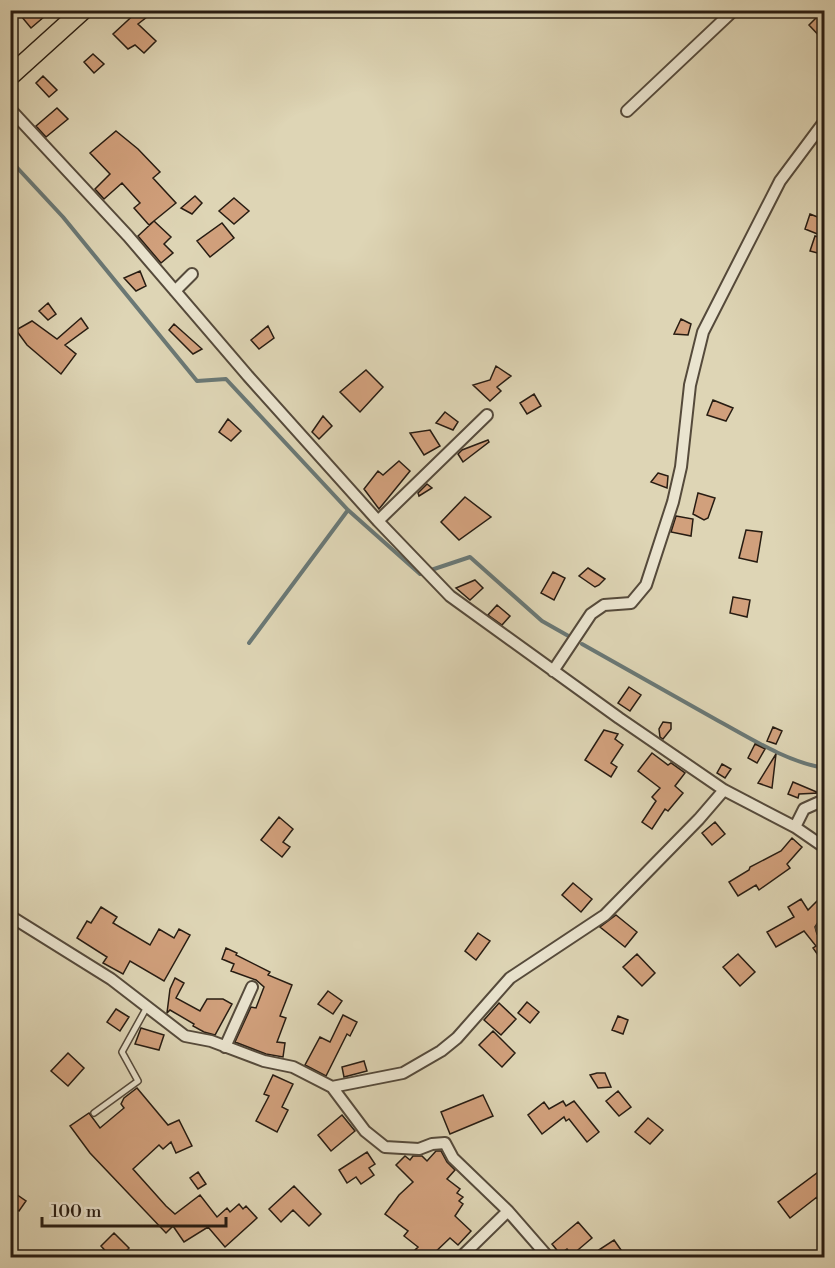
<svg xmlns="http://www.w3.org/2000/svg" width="835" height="1268" viewBox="0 0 835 1268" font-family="'Libre Bodoni',serif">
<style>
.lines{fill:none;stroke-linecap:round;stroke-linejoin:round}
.stream{stroke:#6a7875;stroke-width:4}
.building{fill:#d1a07c;stroke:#271c12;stroke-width:1.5}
.service-casing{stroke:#554a3b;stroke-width:8}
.minor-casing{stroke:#554a3b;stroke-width:14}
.primary-casing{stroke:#271c12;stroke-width:21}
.service{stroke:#eae4cf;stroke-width:5}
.minor{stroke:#eae4cf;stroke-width:10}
.primary{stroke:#ded5b5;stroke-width:18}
</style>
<rect width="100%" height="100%" fill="#ded5b5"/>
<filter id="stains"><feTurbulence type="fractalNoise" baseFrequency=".00333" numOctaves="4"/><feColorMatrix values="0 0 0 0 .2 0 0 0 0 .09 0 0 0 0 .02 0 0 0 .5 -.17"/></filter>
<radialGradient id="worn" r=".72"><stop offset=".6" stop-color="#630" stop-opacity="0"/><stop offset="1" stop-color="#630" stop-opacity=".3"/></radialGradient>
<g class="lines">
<path class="stream" d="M10,160L63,217L197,381L226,379L348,510L420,574L424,573
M431,570L470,557L542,621L572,638
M249,643L348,510
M582,644C626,669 670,694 715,719C750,738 785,761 824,768"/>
</g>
<path class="building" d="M16,10H52L31,28Z
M139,10H156L138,24L156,41L144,53L135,45L128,49L113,34Z
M824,10H825V42L809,25Z
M93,54L104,64L94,73L84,62Z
M43,76L57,90L49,97L36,83Z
M57,108L68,119L46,137L36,126Z
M116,131L138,149L160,172L153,178L176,203L149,225L134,208L140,203L122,183L104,199L95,189L110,174L90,153Z
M195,196L202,203L192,214L181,208Z
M234,198L249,211L234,224L219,211Z
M810,214L825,220L820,235L805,229Z
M154,221L171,237L164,244L173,253L161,263L138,236Z
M222,223L234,238L210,257L197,241Z
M815,236L825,239V255L810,251Z
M140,271L146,286L136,291L124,278Z
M48,303L56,314L48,320L39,311Z
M81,318L88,328L65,345L76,354L61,374L27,345L16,330L32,321L57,339Z
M681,319L691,324L688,335L674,334Z
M174,324L202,349L193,354L169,330Z
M268,326L274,338L259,349L251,340Z
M496,366L511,376L497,387L501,391L490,401L473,385L490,380Z
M366,370L383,387L360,412L340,392Z
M534,394L541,406L527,414L520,403Z
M713,400L733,408L726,421L707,415Z
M445,412L458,422L453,430L436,423Z
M323,416L332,426L319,439L312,432Z
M228,419L241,431L231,441L219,432Z
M430,430L440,446L424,455L410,433Z
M488,440L489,442L463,462L458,454L462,450Z
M399,461L410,471L379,509L364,489L378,471L383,475Z
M658,473L668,476L667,488L651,482Z
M427,484L432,488L419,496L418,493Z
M698,493L715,498L708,518L704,520L693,514Z
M465,497L491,517L459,540L441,522Z
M676,516L693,519L691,536L671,532Z
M746,530L762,532L757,562L739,558Z
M588,568L605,579L599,585L595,587L579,576Z
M553,572L565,578L554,600L541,593Z
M475,580L483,588L470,600L456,588Z
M733,597L750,600L747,617L730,613Z
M497,605L510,616L502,625L488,615Z
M629,687L641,695L630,711L618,703Z
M663,722L671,723V729L663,739L660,737L659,729Z
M773,727L782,731L776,744L767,741Z
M604,730L618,734L615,739L623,745L611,763L617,767L611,777L585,760Z
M755,744L765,749L757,763L748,758Z
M652,753L668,765L671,763L685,773L675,786L683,793L668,811L665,809L652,829L642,822L656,801L652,797L660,788L638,771Z
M776,754L772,788L758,783Z
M722,764L731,769L725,778L717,773Z
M793,782L819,793L799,794L798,798L788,794Z
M279,817L293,829L283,842L290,847L282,857L261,840Z
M715,822L725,834L712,845L702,833Z
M792,838L802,847L787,864L790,868L759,890L756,885L738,896L729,882L749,870L750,867L781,851Z
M573,883L592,899L581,912L562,895Z
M825,893V919L819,921L815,927L817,934L825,935V965L813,948L816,946L804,931L776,947L767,932L794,917L788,907L801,899L808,910Z
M101,907L117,917L113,923L150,945L159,929L174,938L179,929L190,935L164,981L130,961L123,974L103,963L107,957L77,938L87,921L91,923Z
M616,915L637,932L625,947L600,927Z
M478,933L490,941L476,960L465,951Z
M226,948L237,953L236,955L270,972L268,975L292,985L280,1016L286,1018L277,1042L285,1043L283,1057L266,1054L235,1042L251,1007L256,1008L264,987L256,980L231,971L234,964L222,959Z
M637,954L655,973L642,986L623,967Z
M738,954L755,972L740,986L723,967Z
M175,978L184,983L176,998L200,1011L207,999H223L232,1004L215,1035L204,1032L193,1026L194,1024L170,1010L167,1013L170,989Z
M328,991L342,1001L333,1014L318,1004Z
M527,1002L539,1012L530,1023L518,1013Z
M499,1003L516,1019L501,1035L484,1020Z
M116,1009L129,1017L120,1031L107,1022Z
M343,1015L357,1022L350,1036L347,1034L326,1076L305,1065L320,1037L330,1042Z
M618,1016L628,1020L623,1034L612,1030Z
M141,1028L164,1035L159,1050L135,1044Z
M493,1031L515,1053L502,1067L479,1045Z
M68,1053L84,1068L68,1086L51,1071Z
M364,1061L367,1071L344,1077L342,1067Z
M597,1073H605L611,1087L598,1088L590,1075Z
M273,1075L293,1084L282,1107L288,1110L277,1132L256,1121L269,1096L264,1094Z
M137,1088L168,1125L179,1120L192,1146L176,1153L171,1142L163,1149L159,1145L133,1169L166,1206L175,1214L200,1195L217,1217L227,1208L230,1212L239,1204L243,1209L246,1206L257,1218L225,1247L208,1227L184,1242L173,1226L166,1233L90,1153L70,1126L89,1113L100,1128L124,1108L121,1104L124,1098Z
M618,1091L631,1107L619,1116L606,1101Z
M483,1095L493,1116L450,1134L441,1112Z
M563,1101L566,1106L574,1101L599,1132L587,1142L569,1119L566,1121L564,1117L542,1134L528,1115L544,1102L549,1109Z
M342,1115L355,1131L331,1151L318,1135Z
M648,1118L663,1130L650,1144L635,1132Z
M436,1151H441L447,1162L455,1170L447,1179L460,1189L457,1193L463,1197L459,1201L463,1204L455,1216L471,1231L458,1245L450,1238L430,1257H408L418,1247L404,1236L408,1231L385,1214L399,1195L413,1182L396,1165L405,1156L410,1160L413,1156H422L427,1161Z
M367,1152L375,1164L369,1168L374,1175L361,1184L356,1177L347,1183L339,1170Z
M825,1167V1195L819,1200L817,1197L790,1218L778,1202Z
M198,1172L206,1184L198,1189L190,1178Z
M294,1186L321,1214L309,1226L293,1210L281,1222L269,1209Z
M10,1190L26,1201L19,1211L10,1205Z
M578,1222L592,1238L572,1255L567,1249L560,1254L552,1244Z
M114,1233L129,1248L121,1257H111L101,1246Z
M614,1240L626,1257H588Z"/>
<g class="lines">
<defs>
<path id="service" d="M94,1113L138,1081L122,1052L147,1007"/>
<path id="minor" d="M10,109L128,236L248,376L378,521L450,596L619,718L724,790L795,827L824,847
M627,111L734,10
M175,291L192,274
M378,521L487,415
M553,671L591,614L604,605L631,603L646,585L673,502L681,467L690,385L703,332L780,181L824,122
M795,827L804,809L824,800
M10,916L111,979L185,1036L211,1041L264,1061L293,1067L332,1087L365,1131L385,1147L419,1149L432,1144L445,1143L453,1158L508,1211L549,1258
M822,928L824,926
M225,1047L252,987
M332,1087L403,1073L441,1051L457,1038L510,978L605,915L699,819L724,790
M460,1258L508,1211"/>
<path id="primary" d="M10,76L83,10"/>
</defs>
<use href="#service" class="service-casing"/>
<use href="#minor" class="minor-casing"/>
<use href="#primary" class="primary-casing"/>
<use href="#service" class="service"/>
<use href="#minor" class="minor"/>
<use href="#primary" class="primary"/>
</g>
<rect width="835" height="1268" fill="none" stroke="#ded5b5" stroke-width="36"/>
<rect x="12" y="12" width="811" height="1244" fill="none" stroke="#271c12" stroke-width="3"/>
<rect x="18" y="18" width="799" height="1232" fill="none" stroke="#271c12" stroke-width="1.5"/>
<path d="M42 1217v9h184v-9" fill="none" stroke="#271c12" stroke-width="3"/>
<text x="51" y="1217" font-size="18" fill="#271c12" stroke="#eae4cf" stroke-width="4.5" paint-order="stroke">100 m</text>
<rect width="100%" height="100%" filter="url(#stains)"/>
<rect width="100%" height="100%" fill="url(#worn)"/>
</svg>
